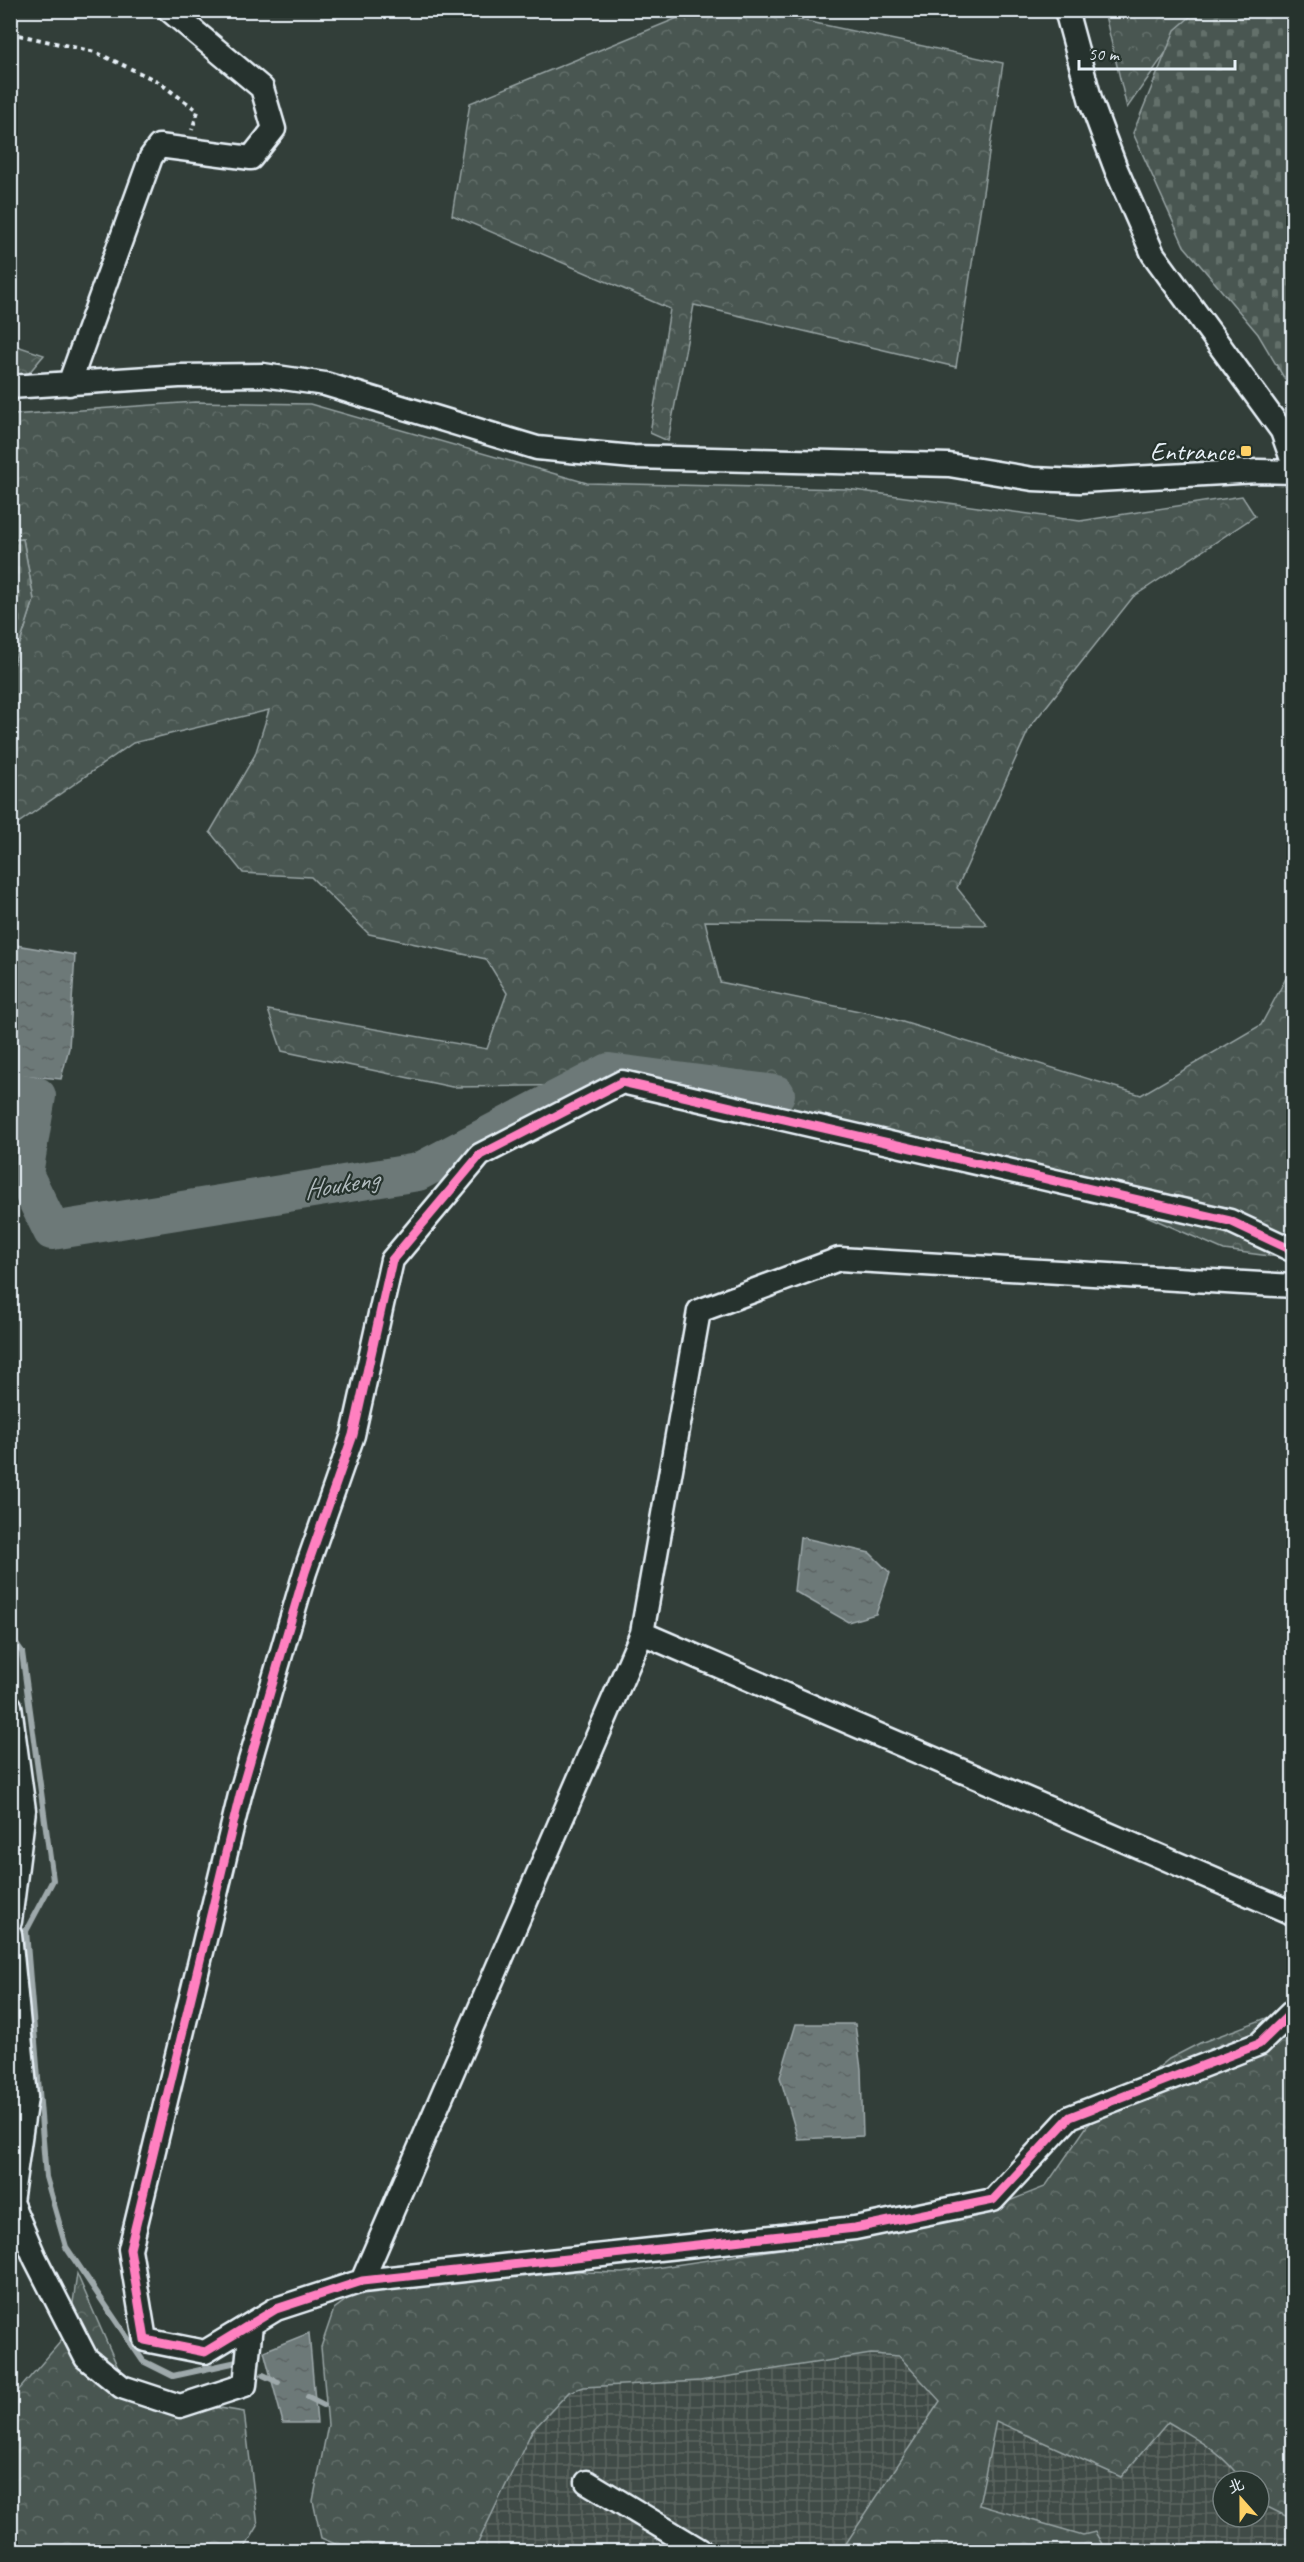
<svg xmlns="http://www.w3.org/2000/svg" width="1304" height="2562" viewBox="0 0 1304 2562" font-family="Caveat,'LXGW WenKai TC',sans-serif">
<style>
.industrial{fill:url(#industrial-grid)}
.forest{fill:url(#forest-crowns);stroke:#98a4a4;stroke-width:1.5}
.cemetery{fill:url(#cemetery-stones);stroke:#98a4a4;stroke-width:1.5}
.water{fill:url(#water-ripples);stroke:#9ea9ab;stroke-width:1.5}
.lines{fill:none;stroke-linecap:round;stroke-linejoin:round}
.stream{stroke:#9ea9ab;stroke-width:6}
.river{stroke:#6d7978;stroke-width:38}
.minor-casing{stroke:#e8f1f8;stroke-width:27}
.path{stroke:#e8f1f8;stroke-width:4;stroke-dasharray:4.5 4.5;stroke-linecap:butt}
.minor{stroke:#26332d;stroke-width:22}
.cycleway-casing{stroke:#26332d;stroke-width:13}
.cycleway{stroke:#ff80c0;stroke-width:9}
.poi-dot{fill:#ffd166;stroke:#26332d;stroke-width:2}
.labels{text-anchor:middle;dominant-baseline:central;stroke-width:4.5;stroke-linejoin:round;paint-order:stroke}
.poi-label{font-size:26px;fill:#e8f1f8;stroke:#26332d;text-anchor:end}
.water-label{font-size:27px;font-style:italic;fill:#b1bbbe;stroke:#26332d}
</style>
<defs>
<pattern id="industrial-grid" width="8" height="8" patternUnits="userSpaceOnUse" patternTransform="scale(1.5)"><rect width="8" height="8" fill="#3f4b46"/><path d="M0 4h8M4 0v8" fill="none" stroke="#5b6561"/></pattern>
<pattern id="forest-crowns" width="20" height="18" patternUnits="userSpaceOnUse" patternTransform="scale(1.5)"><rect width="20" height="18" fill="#495651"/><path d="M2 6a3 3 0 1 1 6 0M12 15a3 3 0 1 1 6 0" fill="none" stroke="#636f6b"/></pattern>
<pattern id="cemetery-stones" width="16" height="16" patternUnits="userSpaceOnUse" patternTransform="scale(1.5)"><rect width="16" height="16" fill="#495651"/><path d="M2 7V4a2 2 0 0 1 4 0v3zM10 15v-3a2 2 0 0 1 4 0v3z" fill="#636f6b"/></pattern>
<pattern id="water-ripples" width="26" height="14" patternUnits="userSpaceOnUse" patternTransform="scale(1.5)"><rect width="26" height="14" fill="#6d7978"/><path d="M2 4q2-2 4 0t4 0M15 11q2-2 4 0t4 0" fill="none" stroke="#5b6363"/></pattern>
</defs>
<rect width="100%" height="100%" fill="#323e39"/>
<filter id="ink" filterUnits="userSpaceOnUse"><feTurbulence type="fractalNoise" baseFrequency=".0167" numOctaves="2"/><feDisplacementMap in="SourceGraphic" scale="12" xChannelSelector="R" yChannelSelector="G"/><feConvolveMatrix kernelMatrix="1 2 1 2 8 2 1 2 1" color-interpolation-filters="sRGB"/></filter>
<g filter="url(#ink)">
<path class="industrial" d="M871,2353L899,2356L940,2401L841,2551L474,2552L532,2431L569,2392L583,2387L700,2381Z
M996,2421L1120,2477L1168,2422L1217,2452L1232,2466L1242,2481H1223V2517H1259V2503L1288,2517L1293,2523V2551H1106L1095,2533L1083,2535L979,2505Z"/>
<path class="forest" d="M690,11H803L782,16L1003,63L956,367L694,305L668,441L650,433L670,309L452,215L470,103L690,13Z
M1104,11H1195L1127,108Z
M11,344L44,355L28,374H11Z
M195,402L310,404L587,483L847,489L1080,521L1242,496L1255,516L1133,597L1030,727L957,888L987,925L705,921L720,982L883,1016L1141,1095L1261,1025L1293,965V1259L1224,1250L1092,1192L681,1084L452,1087L282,1051L268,1010L487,1049L507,993L486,959L369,934L311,877L243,873L210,832L255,755L269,710L133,743L11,828V671L34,600L23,539L11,540V415Z
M1293,2008V2523L1288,2517L1259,2503V2481H1242C1224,2453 1196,2439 1168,2422L1121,2477L996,2421L979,2505L1083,2535L1095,2532L1106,2551H841L940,2401L899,2356L871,2354L700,2381L583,2387L569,2392L532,2431L474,2551H352L321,2538L313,2501L328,2425L321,2347L334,2309L361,2289L536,2262L586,2272L622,2273L787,2248L872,2226L996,2206L1045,2187L1087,2126L1169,2059L1200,2043Z
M77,2274L129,2393L244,2412L258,2526L243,2551L11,2552V2399L69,2332Z"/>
<path class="cemetery" d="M1197,11H1293V393L1258,334L1184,246L1133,133L1175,30Z
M23,539L34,600L11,671V540Z"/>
<path class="water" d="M10,944L75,955L69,1048L61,1079L11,1074Z
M800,1537L870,1553L890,1573L876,1614L848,1622L794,1591Z
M796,2024H855L861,2069L863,2136L798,2139L780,2077Z
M309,2333L317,2423H283L264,2351Z"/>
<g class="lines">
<path class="stream" d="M10,1635L22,1652L53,1880L26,1931L46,2177L66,2247L143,2361L173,2376L237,2362
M263,2375L278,2382
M308,2397L324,2405"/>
<path class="river" d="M10,1091L37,1096L24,1174L52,1231L418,1172L609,1072L776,1094"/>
<defs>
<path id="minor" d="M1066,10L1091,102L1116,169L1153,254L1282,431L1294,465
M69,384L151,157L159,146L251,158L274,129L262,88L169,10
M10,387L179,376L263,375L325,384L537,448L633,457L949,465L1033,479L1080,481L1258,471L1294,472
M1294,1251L1230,1221L622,1082L480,1155L392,1260L353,1435L305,1572L240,1795L130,2249L145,2340L205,2352L276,2309L362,2281L855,2228L993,2200L1070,2117L1259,2044L1294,2010
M642,1633L1294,1914
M10,1706L24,1810L10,1921
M10,1934L26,2097L11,2202L35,2258L86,2358L122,2387L180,2406L245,2385L251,2324
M362,2281L642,1633L699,1311L839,1259L1294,1286
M587,2482L703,2552"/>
</defs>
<use href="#minor" class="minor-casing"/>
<path class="path" d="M10,33L95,52L157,81L198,111L192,130"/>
<use href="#minor" class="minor"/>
<defs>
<path id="cycleway" d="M1294,1251L1230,1221L622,1082L480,1155L392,1260L353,1435L305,1572L240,1795L130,2249L145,2340L205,2352L276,2309L362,2281L855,2228L993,2200L1070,2117L1259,2044L1294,2010"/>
</defs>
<use href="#cycleway" class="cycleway-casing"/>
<use href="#cycleway" class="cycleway"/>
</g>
</g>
<rect class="poi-dot" x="1240" y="445" width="12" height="12" rx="3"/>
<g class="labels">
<g class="poi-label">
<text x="1234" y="451">Entrance</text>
</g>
<g class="water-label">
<text transform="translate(341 1184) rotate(-9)">Houkeng</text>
</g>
</g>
<rect width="1304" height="2562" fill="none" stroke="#26332d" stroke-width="36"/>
<rect x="18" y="18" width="1268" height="2526" fill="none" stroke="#e8f1f8" stroke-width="2" filter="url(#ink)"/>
<g transform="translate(1241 2499) rotate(339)"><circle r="28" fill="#26332d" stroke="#747f7e" stroke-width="1.5"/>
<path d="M0-4.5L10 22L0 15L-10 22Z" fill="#ffd166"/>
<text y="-9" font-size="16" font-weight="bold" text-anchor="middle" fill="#e8f1f8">北</text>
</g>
<path d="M1079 60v9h156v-9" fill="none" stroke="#e8f1f8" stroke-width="3"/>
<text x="1088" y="60" font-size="18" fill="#e8f1f8" stroke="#26332d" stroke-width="4.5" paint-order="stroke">50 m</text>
</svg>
